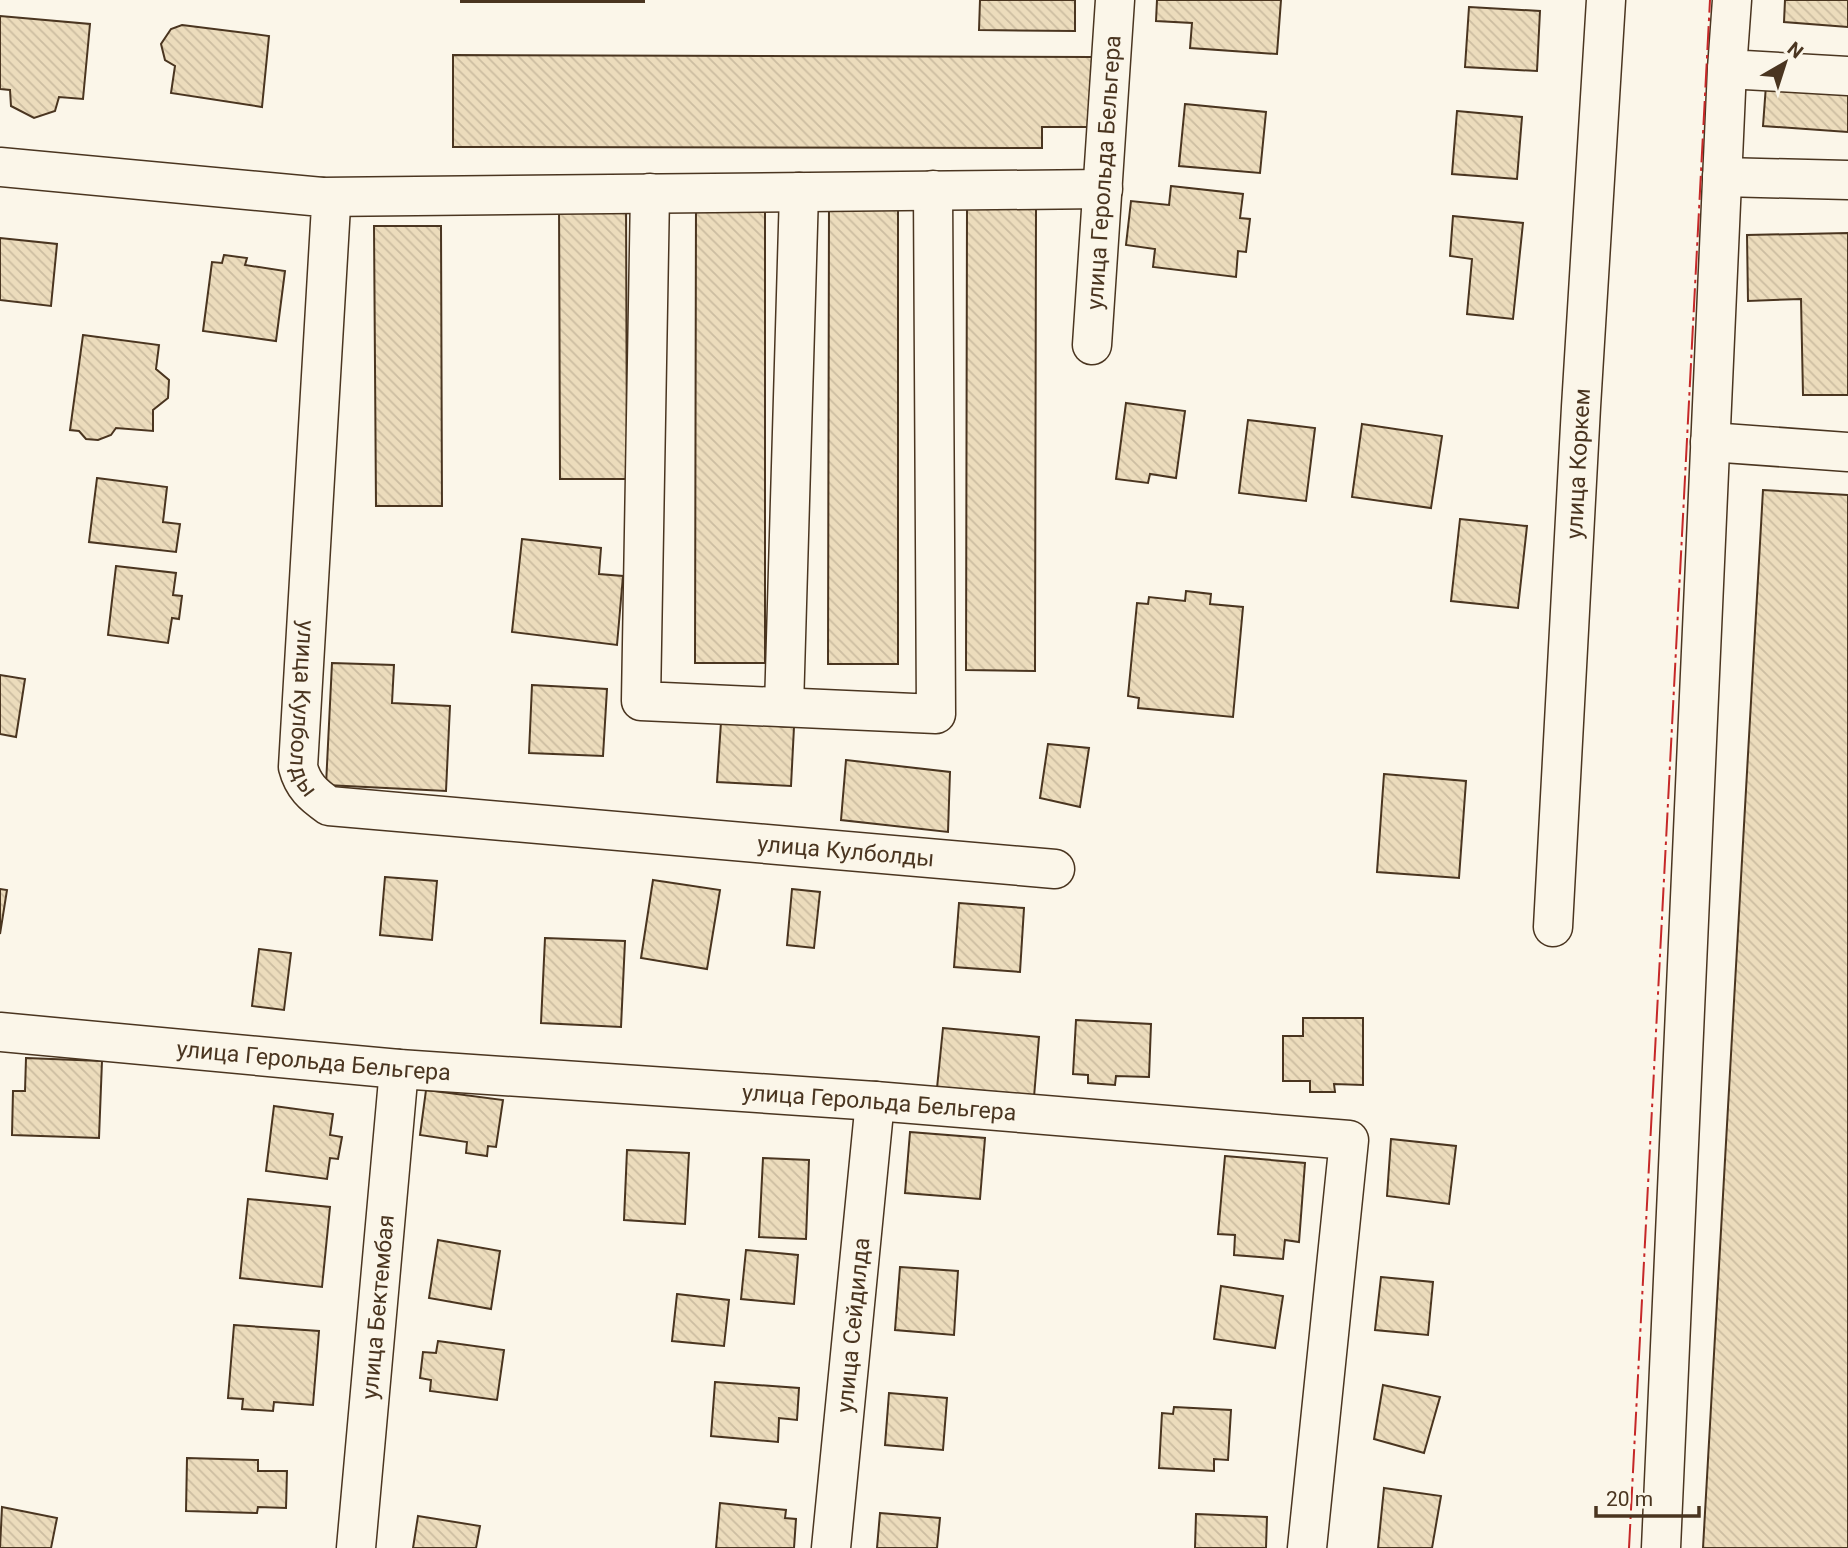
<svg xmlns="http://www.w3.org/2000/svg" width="1848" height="1548" viewBox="0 0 1848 1548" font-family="Roboto,sans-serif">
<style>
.building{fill:url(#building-back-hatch);stroke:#4a3520;stroke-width:2}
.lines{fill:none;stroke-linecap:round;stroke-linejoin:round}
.minor-casing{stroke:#4a3520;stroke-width:41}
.minor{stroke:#fbf6e9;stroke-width:38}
.power{stroke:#c62828;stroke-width:2;stroke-dasharray:24 5 3.5 5;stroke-linecap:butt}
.labels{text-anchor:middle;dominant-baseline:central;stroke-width:5;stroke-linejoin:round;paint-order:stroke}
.street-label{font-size:23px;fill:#4a3520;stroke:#fbf6e9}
</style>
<defs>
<pattern id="building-back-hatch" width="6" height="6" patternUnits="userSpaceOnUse" patternTransform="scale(1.75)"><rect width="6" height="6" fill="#ecdcbc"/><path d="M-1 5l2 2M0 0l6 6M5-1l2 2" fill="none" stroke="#ccbda1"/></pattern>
</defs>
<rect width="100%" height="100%" fill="#fbf6e9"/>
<path class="building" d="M461,0H644V2H461Z
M980,0H1075V31L979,30Z
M1157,0H1281L1277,54L1190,48L1192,23L1156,21Z
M1785,0H1848V27L1784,22Z
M1469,7L1540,11L1537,71L1465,67Z
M0,16L90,24L83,99L59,97L55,111L34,118L11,106L10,90L0,89Z
M182,25L269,36L262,107L171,93L175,66L165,60L161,44L171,29Z
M453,55L1092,57V127H1042V148L453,147Z
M1766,85L1848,91V132L1763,126Z
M1185,104L1266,112L1260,173L1179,166Z
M1457,111L1522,117L1517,179L1452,174Z
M1171,186L1243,194L1240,218L1250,219L1246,252L1238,251L1236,277L1153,267L1155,249L1126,245L1131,201L1169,205Z
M559,199H626L627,479H560Z
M696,201H765V663H695Z
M829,202L898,203V664H828Z
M967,209H1036L1035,671L966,670Z
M1453,216L1523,223L1513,319L1467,314L1472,259L1450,256Z
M374,226H441L442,506H376Z
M1848,233V395H1803L1801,299L1748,301L1747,235Z
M0,238L57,244L51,306L0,300Z
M224,255L247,258L245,265L285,271L276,341L203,331L212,262L222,263Z
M83,335L159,345L156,369L169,380L168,398L153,410V431L116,428L111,435L98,440L86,439L79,431L70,430Z
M1126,403L1185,411L1176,478L1150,474L1148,483L1116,479Z
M1248,420L1315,428L1306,501L1239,493Z
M1362,424L1442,436L1431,508L1352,497Z
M97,478L167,487L163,522L180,524L176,552L89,542Z
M1763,490L1848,495V1548H1703Z
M1460,519L1527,526L1518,608L1451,601Z
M522,539L601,548L599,574L623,576L617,645L512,632Z
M116,566L176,573L173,595L182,596L179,619L172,618L168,643L108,635Z
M1186,591L1211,594L1210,604L1243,607L1233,717L1138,708L1139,698L1128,696L1137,603L1148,604L1149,597L1185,601Z
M332,663L394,665L392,703L450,706L446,791L326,785Z
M0,675L25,679L16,737L0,734Z
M532,685L607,689L603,756L529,753Z
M721,722L794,727L791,786L717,782Z
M1048,744L1089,748L1080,807L1040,798Z
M846,760L950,772L948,832L841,820Z
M1384,774L1466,781L1459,878L1377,872Z
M385,877L437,881L432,940L380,935Z
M653,880L720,890L707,969L641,958Z
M0,889L7,890L0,934Z
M792,889L820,892L814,948L787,945Z
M959,903L1024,908L1020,972L954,967Z
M545,938L625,941L621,1027L541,1023Z
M259,949L291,953L284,1010L252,1006Z
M1303,1018H1363V1085L1334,1084L1335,1092H1310V1081H1283V1036H1303Z
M1076,1020L1151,1024L1149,1077L1116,1076L1115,1085L1088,1083V1075L1073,1074Z
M943,1028L1039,1037L1034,1097L937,1088Z
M26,1058L102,1061L99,1138L12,1135L13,1091H25Z
M426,1090L503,1100L496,1147L488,1146L487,1156L466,1153L467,1142L420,1135Z
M274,1106L333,1114L330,1135L342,1137L338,1159L330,1158L327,1179L266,1171Z
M910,1132L985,1138L980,1199L905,1193Z
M1391,1139L1456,1146L1449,1204L1387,1196Z
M627,1150L689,1153L685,1224L624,1220Z
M1225,1156L1305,1163L1299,1242L1285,1240L1283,1259L1234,1255L1235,1235L1218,1234Z
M763,1158L809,1160L806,1239L759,1237Z
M248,1199L330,1207L322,1287L240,1278Z
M438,1240L500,1251L491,1309L429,1298Z
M746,1250L798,1255L794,1304L741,1299Z
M900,1267L958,1271L954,1335L895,1330Z
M1381,1277L1433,1282L1428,1335L1375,1330Z
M1221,1286L1283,1296L1275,1348L1214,1339Z
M677,1294L729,1300L724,1346L672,1341Z
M234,1325L319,1331L313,1405L274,1402L273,1411L242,1409L243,1399L228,1398Z
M438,1341L504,1350L497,1400L430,1391L431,1380L420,1378L423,1352L436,1353Z
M715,1382L799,1388L797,1420L779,1418L778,1442L711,1436Z
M1383,1385L1440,1397L1424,1453L1374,1439Z
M889,1393L947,1398L943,1450L885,1445Z
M1174,1407L1231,1410L1228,1460L1214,1459V1471L1159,1468L1162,1413L1173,1414Z
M187,1458L258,1460V1471H287L286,1508L258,1507L257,1513L186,1511Z
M1384,1488L1441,1496L1432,1548H1378Z
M720,1503L786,1510L785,1518L796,1519L794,1548H716Z
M2,1507L57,1518L51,1548H0Z
M880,1513L940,1518L937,1548H877Z
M1196,1514L1267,1517L1266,1548H1195Z
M418,1516L480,1526L476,1548H413Z"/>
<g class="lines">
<defs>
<g id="minor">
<path d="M1732,0L1727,69L1848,76"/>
<path id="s1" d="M0,167L322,197L331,206L298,767C303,786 313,795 329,806L1055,869"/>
<path d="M1722,177L1848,180"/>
<path d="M650,193L641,701L936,714L933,190"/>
<path d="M322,197L1103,189"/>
<path id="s2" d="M1092,345L1115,0"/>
<path d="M1710,442L1848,452"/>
<path d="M784,707L799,192"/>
<path id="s3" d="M1553,927L1581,407L1606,0"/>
<path id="s4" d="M0,1032L399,1069L875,1101L1349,1140L1307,1548"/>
<path id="s5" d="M356,1548L399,1069"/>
<path id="s6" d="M831,1548L875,1101"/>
<path d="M1661,1548L1727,69"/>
</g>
</defs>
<use href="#minor" class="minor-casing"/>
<use href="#minor" class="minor"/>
<path class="power" d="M1629,1548L1710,0"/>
</g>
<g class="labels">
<g class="street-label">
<text stroke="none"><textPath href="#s2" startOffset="173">улица Герольда Бельгера</textPath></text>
<text stroke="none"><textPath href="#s3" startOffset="464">улица Коркем</textPath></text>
<text stroke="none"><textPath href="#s1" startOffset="840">улица Кулболды</textPath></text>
<text stroke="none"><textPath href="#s1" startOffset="1468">улица Кулболды</textPath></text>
<text stroke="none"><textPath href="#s4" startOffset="315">улица Герольда Бельгера</textPath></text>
<text stroke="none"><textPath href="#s4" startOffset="882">улица Герольда Бельгера</textPath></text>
<text stroke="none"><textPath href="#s5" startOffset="242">улица Бектембая</textPath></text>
<text stroke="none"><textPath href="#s6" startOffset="224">улица Сейдилда</textPath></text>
</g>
</g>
<g transform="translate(1785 63) rotate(39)" stroke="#fbf6e9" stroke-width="5" paint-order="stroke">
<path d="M0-5L12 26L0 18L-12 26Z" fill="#4a3520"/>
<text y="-10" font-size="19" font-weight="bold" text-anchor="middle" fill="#4a3520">N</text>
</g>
<path d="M1596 1506v10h103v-10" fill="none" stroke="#4a3520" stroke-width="3.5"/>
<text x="1606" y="1506" font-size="21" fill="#4a3520" stroke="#fbf6e9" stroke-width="5" paint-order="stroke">20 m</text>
</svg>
